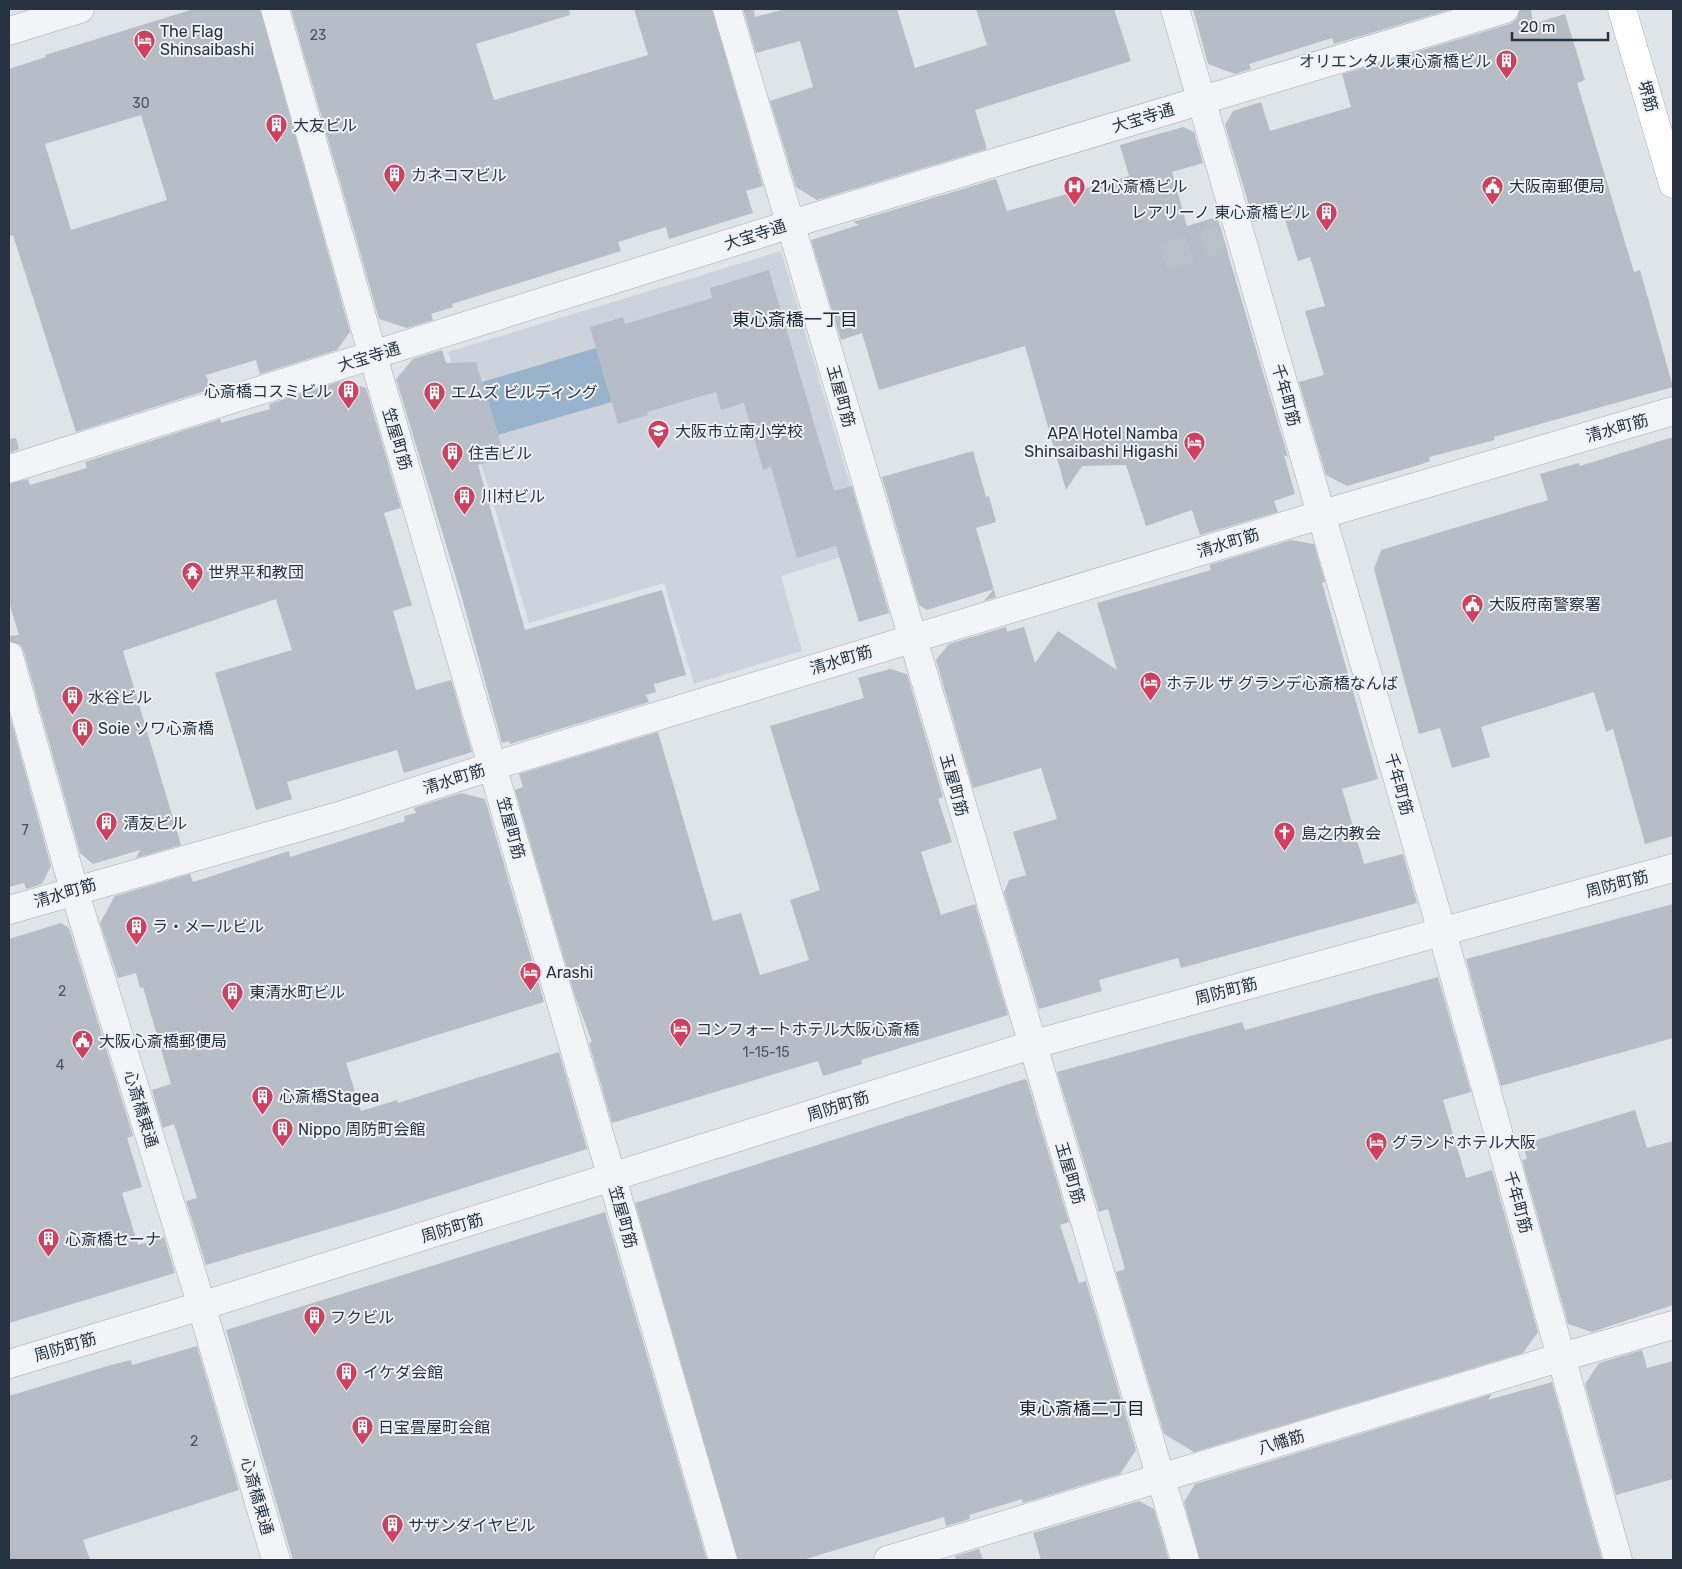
<svg xmlns="http://www.w3.org/2000/svg" width="1682" height="1569" viewBox="0 0 1682 1569" font-family="Rubik,'Noto Sans JP',sans-serif">
<style>
.built{fill:#cdd3dc}
.water{fill:#98b4cc}
.building{fill:#b6bdc7;fill-rule:evenodd}
.lines{fill:none;stroke-linecap:round;stroke-linejoin:round}
.minor-tunnel{stroke:#bac0c8;stroke-width:28;stroke-dasharray:28 14;stroke-linecap:butt}
.minor-casing{stroke:#a4abb4;stroke-width:29}
.major-casing{stroke:#9ea9b6;stroke-width:29}
.minor{stroke:#f2f4f7;stroke-width:28}
.major{stroke:#fff;stroke-width:28}
.labels{text-anchor:middle;dominant-baseline:central;stroke-width:4;stroke-linejoin:round;paint-order:stroke}
.number-label{font-size:14px;fill:#4b5563}
.poi-label{font-size:16px;fill:#273242;stroke:#eff3f7;text-anchor:start}
.street-label{font-size:16px;fill:#273242;stroke:#eff3f7}
.neighbourhood-label{font-size:18px;fill:#1a2332;stroke:#eff3f7}
</style>
<rect width="100%" height="100%" fill="#dfe4e9"/>
<path class="built" d="M781,251L869,548L781,576L802,651L694,684L664,583L529,623L448,352Z"/>
<path class="water" d="M596,348L612,402L498,435L482,382Z"/>
<path class="building" d="M194,9H260L350,332L337,350L260,374L256,360L206,375L211,389L76,432L13,235L9,236V69L46,57L45,55ZM141,115L167,200L71,230L45,144Z
M291,9H569L570,15L476,44L494,100L648,55L634,9H712L763,186L746,191L753,213L669,239L666,227L618,242L621,251L452,304L453,307L431,314L433,320L407,328L379,319Z
M743,9H754L755,17L785,9H897L915,68L987,45L976,9H1114L1131,61L975,110L987,149L817,200L796,187L770,101L813,87L800,41L756,53Z
M1193,9H1452L1334,44L1332,38L1249,64L1251,69L1235,74L1208,64Z
M1520,9H1531L1533,24L1565,14L1585,80L1577,83L1634,272L1640,270L1673,387L1494,437L1495,440L1429,457L1430,461L1419,465L1347,486L1326,475L1299,382L1324,375L1305,311L1325,306L1310,257L1298,261L1283,213L1254,222L1225,125L1233,111L1261,102L1270,131L1351,107L1342,74L1510,24L1517,19Z
M1183,127L1194,132L1203,163L1172,172L1187,226L1217,217L1288,457L1284,455L1295,494L1274,501L1278,512L1200,535L1192,510L1146,526L1126,465L1082,466L1066,490L1025,346L879,390L862,333L841,340L811,240L859,225L853,222L996,179L1007,211L1129,176L1120,145Z
M769,270L834,491L852,486L889,613L859,622L836,546L797,558L771,467L763,470L744,403L721,410L716,392L647,412L648,415L618,424L590,327L623,317L625,324L712,298L710,288Z
M442,350L446,363L476,362L505,457L478,465L525,630L662,590L686,675L654,684L656,692L646,695L649,702L510,744L509,741L502,743L460,591L396,379L413,359Z
M344,380L366,388L401,508L384,513L412,605L393,611L416,690L451,680L472,752L404,773L397,750L287,782L292,799L256,810L215,673L292,650L276,599L123,651L181,845L136,858L140,850L93,864L80,853L24,652L20,645L9,641V636L19,635L9,602V484L28,479L30,485L87,468L85,462L220,419L221,423L270,409L269,404Z
M1673,437V836L1645,844L1613,729L1606,732L1594,692L1481,727L1490,757L1452,768L1440,728L1419,734L1374,569L1381,550L1548,500L1540,474L1579,463L1580,466Z
M16,438L19,449L9,453V439Z
M973,451L986,497L989,496L996,522L976,528L996,597L984,601L994,589L927,610L919,605L882,477Z
M1291,540L1314,544L1325,582L1322,583L1378,779L1342,789L1364,864L1403,854L1417,903L1181,968L1178,958L1099,980L1102,991L1039,1009L1004,893L1009,880L1026,875L1013,832L1057,819L1041,768L973,788L936,660L949,644L1006,627L1007,632L1024,627L1035,663L1058,631L1117,670L1097,603L1211,570L1209,565Z
M890,669L907,674L943,797L938,799L952,842L921,852L941,915L975,904L1008,1015L861,1060L862,1064L823,1076L818,1061L612,1123L589,1043L592,1042L574,993L515,790L523,787L519,774L658,732L713,921L741,913L760,975L809,960L790,900L820,890L770,726L864,698L858,678Z
M9,713L51,866L42,884L26,889L24,883L9,887Z
M461,793L485,799L544,1002L346,1063L361,1111L397,1100L398,1103L559,1052L587,1149L394,1210L206,1265L186,1201L197,1198L174,1124L163,1128L152,1090L171,1084L143,987L140,988L136,973L118,978L100,923L115,896L190,874L193,882L289,851L290,857L405,821L404,816L416,813L414,808Z
M1673,904V1038L1501,1086L1466,959Z
M61,923L69,928L133,1136L127,1138L142,1187L122,1193L138,1245L164,1237L175,1273L9,1323V939Z
M1438,977L1471,1092L1443,1100L1466,1178L1492,1170L1538,1332L1523,1353L1194,1452L1164,1434L1116,1272L1125,1269L1108,1209L1099,1212L1057,1072L1242,1022L1245,1030Z
M1025,1079L1027,1081L1069,1222L1060,1225L1079,1283L1086,1281L1136,1450L1120,1474L1023,1503L1022,1499L969,1515L970,1519L946,1526L944,1517L803,1560H738L635,1203Z
M1635,1110L1647,1148L1673,1141V1305L1592,1332L1568,1324L1522,1160L1527,1159L1523,1144Z
M605,1212L707,1560H293L226,1330Z
M197,1346L239,1490L83,1540L90,1560H9V1396L111,1365L131,1360L132,1365Z
M1642,1350L1647,1368L1673,1361V1479L1616,1495L1585,1384L1599,1363Z
M1552,1382L1602,1560H1200L1184,1502L1195,1484L1492,1394L1488,1400Z
M1139,1501L1154,1509L1169,1560H1041L1033,1533Z
M979,1549L983,1560H956L955,1556Z"/>
<g class="lines">
<path class="minor-tunnel" d="M1163,257L1224,239"/>
<defs>
<path id="minor" d="M275,9L373,356L723,1560
M727,9L1185,1560
M1175,9L1442,932L1618,1560
M9,31L80,9
M9,469L791,224L1505,9
M9,656L74,890L195,1284L276,1560
M9,910L342,815L493,766L1320,515L1673,411
M9,1364L201,1306L1031,1045L1673,868
M888,1560L1562,1357L1673,1325"/>
<path id="major" d="M1622,9L1673,184"/>
</defs>
<use href="#minor" class="minor-casing"/>
<use href="#major" class="major-casing"/>
<use href="#minor" class="minor"/>
<use href="#major" class="major"/>
</g>
<defs>
<symbol id="hotel-pin" viewBox="-11 -11 22 30"><path d="M0 17L-7.5 6A9.5 9.5 0 1 1 7.5 6Z" fill="#d53d5e" stroke="#eff3f7"/><path d="M-6-4.5h1.5V1H6V5H4.5V3h-9V5H-6ZM-4 0a1.8 1.8 0 1 1 3.6 0ZM.5 0V-2.5h3Q6-2.5 6 0Z" fill="#fff"/></symbol>
<symbol id="building-pin" viewBox="-11 -11 22 30"><path d="M0 17L-7.5 6A9.5 9.5 0 1 1 7.5 6Z" fill="#d53d5e" stroke="#eff3f7"/><path d="M-4-6H4V6H1V3H-1V6H-4ZM-2.5-4.3h1.7v1.8h-1.7ZM.8-4.3h1.7v1.8H.8ZM-2.5-1h1.7V.8h-1.7ZM.8-1h1.7V.8H.8Z" fill="#fff"/></symbol>
<symbol id="hospital-pin" viewBox="-11 -11 22 30"><path d="M0 17L-7.5 6A9.5 9.5 0 1 1 7.5 6Z" fill="#d53d5e" stroke="#eff3f7"/><path d="M-5-5h3v3.5h4V-5h3V5h-3V1.5h-4V5h-3Z" fill="#fff"/></symbol>
<symbol id="civic-pin" viewBox="-11 -11 22 30"><path d="M0 17L-7.5 6A9.5 9.5 0 1 1 7.5 6Z" fill="#d53d5e" stroke="#eff3f7"/><path d="M-.6-6.5H3V-4.5H.6V-3L4-1V1h2V6H-6V1h2V-1L-.6-3ZM-1.2 2.5V6h2.4V2.5Z" fill="#fff"/></symbol>
<symbol id="school-pin" viewBox="-11 -11 22 30"><path d="M0 17L-7.5 6A9.5 9.5 0 1 1 7.5 6Z" fill="#d53d5e" stroke="#eff3f7"/><path d="M0-5L7-2L0 1L-7-2ZM-4 1L0 2.5L4 1V4Q0 6-4 4Z" fill="#fff"/></symbol>
<symbol id="temple-pin" viewBox="-11 -11 22 30"><path d="M0 17L-7.5 6A9.5 9.5 0 1 1 7.5 6Z" fill="#d53d5e" stroke="#eff3f7"/><path d="M0-6L5-2H3V0L6.5 2.5H4V6H1.5V3h-3V6H-4V2.5H-6.5L-3 0V-2H-5Z" fill="#fff"/></symbol>
<symbol id="church-pin" viewBox="-11 -11 22 30"><path d="M0 17L-7.5 6A9.5 9.5 0 1 1 7.5 6Z" fill="#d53d5e" stroke="#eff3f7"/><path d="M-1.2-6h2.4v3.5h3.3v2.4h-3.3V6h-2.4V-.1h-3.3v-2.4h3.3Z" fill="#fff"/></symbol>
</defs>
<g fill-rule="evenodd">
<use href="#hotel-pin" x="132" y="28" width="25" height="34"/>
<use href="#building-pin" x="1494" y="48" width="25" height="34"/>
<use href="#building-pin" x="264" y="112" width="25" height="34"/>
<use href="#building-pin" x="382" y="162" width="25" height="34"/>
<use href="#hospital-pin" x="1062" y="174" width="25" height="34"/>
<use href="#civic-pin" x="1480" y="174" width="25" height="34"/>
<use href="#building-pin" x="1314" y="200" width="25" height="34"/>
<use href="#building-pin" x="336" y="378" width="25" height="34"/>
<use href="#building-pin" x="422" y="380" width="25" height="34"/>
<use href="#school-pin" x="646" y="418" width="25" height="34"/>
<use href="#hotel-pin" x="1182" y="430" width="25" height="34"/>
<use href="#building-pin" x="440" y="440" width="25" height="34"/>
<use href="#building-pin" x="452" y="484" width="25" height="34"/>
<use href="#temple-pin" x="180" y="560" width="25" height="34"/>
<use href="#civic-pin" x="1460" y="592" width="25" height="34"/>
<use href="#hotel-pin" x="1138" y="670" width="25" height="34"/>
<use href="#building-pin" x="60" y="684" width="25" height="34"/>
<use href="#building-pin" x="70" y="716" width="25" height="34"/>
<use href="#building-pin" x="94" y="810" width="25" height="34"/>
<use href="#church-pin" x="1272" y="820" width="25" height="34"/>
<use href="#building-pin" x="124" y="914" width="25" height="34"/>
<use href="#hotel-pin" x="518" y="960" width="25" height="34"/>
<use href="#building-pin" x="220" y="980" width="25" height="34"/>
<use href="#hotel-pin" x="668" y="1016" width="25" height="34"/>
<use href="#civic-pin" x="70" y="1028" width="25" height="34"/>
<use href="#building-pin" x="250" y="1084" width="25" height="34"/>
<use href="#building-pin" x="270" y="1116" width="25" height="34"/>
<use href="#hotel-pin" x="1364" y="1130" width="25" height="34"/>
<use href="#building-pin" x="36" y="1226" width="25" height="34"/>
<use href="#building-pin" x="302" y="1304" width="25" height="34"/>
<use href="#building-pin" x="334" y="1360" width="25" height="34"/>
<use href="#building-pin" x="350" y="1414" width="25" height="34"/>
<use href="#building-pin" x="380" y="1512" width="25" height="34"/>
</g>
<g class="labels">
<g class="number-label">
<text x="318" y="35">23</text>
<text x="141" y="103">30</text>
<text x="25" y="830">7</text>
<text x="62" y="991">2</text>
<text x="766" y="1052">1-15-15</text>
<text x="60" y="1065">4</text>
<text x="194" y="1441">2</text>
</g>
<g class="poi-label">
<text x="160" y="31">The Flag<tspan x="160" dy="18">Shinsaibashi</tspan></text>
<text x="1491" y="61" text-anchor="end">オリエンタル東心斎橋ビル</text>
<text x="293" y="125">大友ビル</text>
<text x="411" y="175">カネコマビル</text>
<text x="1091" y="186">21心斎橋ビル</text>
<text x="1509" y="186">大阪南郵便局</text>
<text x="1310" y="212" text-anchor="end">レアリーノ 東心斎橋ビル</text>
<text x="332" y="391" text-anchor="end">心斎橋コスミビル</text>
<text x="451" y="392">エムズ ビルディング</text>
<text x="675" y="431">大阪市立南小学校</text>
<text x="1178" y="433" text-anchor="end">APA Hotel Namba<tspan x="1178" dy="18">Shinsaibashi Higashi</tspan></text>
<text x="468" y="453">住吉ビル</text>
<text x="481" y="496">川村ビル</text>
<text x="208" y="572">世界平和教団</text>
<text x="1489" y="604">大阪府南警察署</text>
<text x="1166" y="683">ホテル ザ グランデ心斎橋なんば</text>
<text x="88" y="697">水谷ビル</text>
<text x="98" y="728">Soie ソワ心斎橋</text>
<text x="123" y="823">清友ビル</text>
<text x="1301" y="833">島之内教会</text>
<text x="152" y="926">ラ・メールビル</text>
<text x="546" y="972">Arashi</text>
<text x="249" y="992">東清水町ビル</text>
<text x="696" y="1029">コンフォートホテル大阪心斎橋</text>
<text x="99" y="1041">大阪心斎橋郵便局</text>
<text x="279" y="1096">心斎橋Stagea</text>
<text x="298" y="1129">Nippo 周防町会館</text>
<text x="1392" y="1142">グランドホテル大阪</text>
<text x="65" y="1239">心斎橋セーナ</text>
<text x="330" y="1317">フクビル</text>
<text x="363" y="1372">イケダ会館</text>
<text x="378" y="1427">日宝畳屋町会館</text>
<text x="408" y="1525">サザンダイヤビル</text>
</g>
<g class="street-label">
<text transform="translate(1648 96) rotate(74)">堺筋</text>
<text transform="translate(1143 118) rotate(-17)">大宝寺通</text>
<text transform="translate(755 235) rotate(-18)">大宝寺通</text>
<text transform="translate(369 357) rotate(-17)">大宝寺通</text>
<text transform="translate(1286 395) rotate(74)">千年町筋</text>
<text transform="translate(841 396) rotate(74)">玉屋町筋</text>
<text transform="translate(1617 428) rotate(-16)">清水町筋</text>
<text transform="translate(397 439) rotate(73)">笠屋町筋</text>
<text transform="translate(1228 543) rotate(-17)">清水町筋</text>
<text transform="translate(841 660) rotate(-17)">清水町筋</text>
<text transform="translate(454 779) rotate(-18)">清水町筋</text>
<text transform="translate(1399 784) rotate(74)">千年町筋</text>
<text transform="translate(954 785) rotate(74)">玉屋町筋</text>
<text transform="translate(511 828) rotate(74)">笠屋町筋</text>
<text transform="translate(1617 884) rotate(-15)">周防町筋</text>
<text transform="translate(65 893) rotate(-17)">清水町筋</text>
<text transform="translate(1226 991) rotate(-15)">周防町筋</text>
<text transform="translate(838 1106) rotate(-18)">周防町筋</text>
<text transform="translate(141 1109) rotate(73)">心斎橋東通</text>
<text transform="translate(1070 1173) rotate(73)">玉屋町筋</text>
<text transform="translate(1518 1202) rotate(74)">千年町筋</text>
<text transform="translate(623 1217) rotate(74)">笠屋町筋</text>
<text transform="translate(452 1228) rotate(-17)">周防町筋</text>
<text transform="translate(65 1347) rotate(-17)">周防町筋</text>
<text transform="translate(1281 1442) rotate(-17)">八幡筋</text>
<text transform="translate(257 1496) rotate(74)">心斎橋東通</text>
</g>
<g class="neighbourhood-label">
<text x="795" y="320">東心斎橋一丁目</text>
<text x="1082" y="1409">東心斎橋二丁目</text>
</g>
</g>
<rect width="1682" height="1569" fill="none" stroke="#273242" stroke-width="20"/>
<path d="M1512 32v8h96v-8" fill="none" stroke="#273242" stroke-width="2.5"/>
<text x="1520" y="32" font-size="15" fill="#273242" stroke="#eff3f7" stroke-width="4" paint-order="stroke">20 m</text>
</svg>
